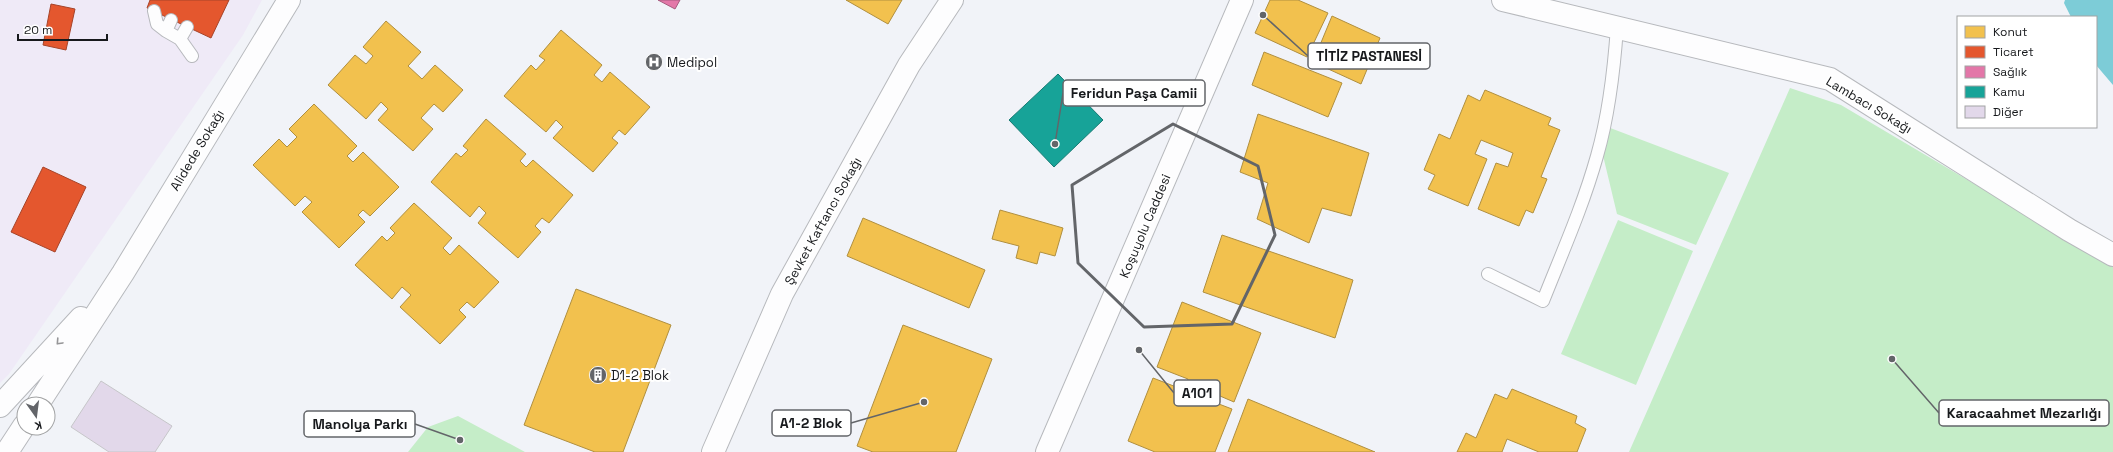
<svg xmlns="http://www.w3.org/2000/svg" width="2113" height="452" viewBox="0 0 2113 452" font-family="'Space Grotesk',sans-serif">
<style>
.commercial{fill:#efeaf7}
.green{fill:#c5edc8}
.water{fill:#7dccd7}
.homes{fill:#f2c14e;stroke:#b08f3f}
.shops{fill:#e4572e;stroke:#a64429}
.health{fill:#e377a8;stroke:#a65b7e}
.public{fill:#17a398;stroke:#177a73}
.building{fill:#e2d8ea;stroke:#c6c6c9}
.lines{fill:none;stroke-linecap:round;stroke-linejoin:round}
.service-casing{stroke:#b7b9bd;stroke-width:14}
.minor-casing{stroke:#b7b9bd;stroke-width:24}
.tertiary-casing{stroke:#b7b9bd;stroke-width:24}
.secondary-casing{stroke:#b7b9bd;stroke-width:24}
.service{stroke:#fdfdfe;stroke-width:12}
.minor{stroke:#fdfdfe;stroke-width:22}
.tertiary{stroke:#fdfdfe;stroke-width:22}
.secondary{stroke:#fdfdfe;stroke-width:22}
.oneway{stroke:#969698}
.marked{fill:none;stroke:#636569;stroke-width:3;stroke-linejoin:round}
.labels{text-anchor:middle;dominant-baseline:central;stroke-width:4;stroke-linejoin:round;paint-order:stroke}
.poi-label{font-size:13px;fill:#17191c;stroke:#fff;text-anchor:start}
.street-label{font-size:13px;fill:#17191c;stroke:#fff}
.leader{fill:none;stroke:#636569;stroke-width:1.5}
.callout-dot{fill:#636569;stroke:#fff;stroke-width:1.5}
.callout{fill:#fff;stroke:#636569;stroke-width:1.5}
.callout-label{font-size:14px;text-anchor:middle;font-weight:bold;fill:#17191c}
</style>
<rect width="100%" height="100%" fill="#f1f3f8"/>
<path class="commercial" d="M0,0H262L243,35L9,374L0,383Z"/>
<path class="green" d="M1790,88L1841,105L2113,266V452H1629Z
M1605,126L1729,173L1696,245L1617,214L1600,143Z
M1618,220L1693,251L1636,385L1561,354Z
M458,416L525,452H408L428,427Z"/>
<path class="water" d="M2065,0H2113V85L2096,65V17H2071L2064,3Z"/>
<path class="homes" d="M846,0H902L888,24Z
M1270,0H1298L1328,13L1307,57L1255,33Z
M1332,16L1380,38L1361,84L1313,62Z
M386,21L421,52L408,66L422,79L435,65L463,90L443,112L434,104L421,118L433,129L413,151L378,120L388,109L381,102L366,119L328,85L355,55L366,64L373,56L363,47Z
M561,30L602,65L594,75L602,82L610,72L650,107L625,135L619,130L612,138L618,143L593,172L553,138L563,127L556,120L546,132L504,96L531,65L536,70L545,60L539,56Z
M1264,52L1342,83L1328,117L1252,85Z
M1485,90L1551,118L1548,125L1560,130L1541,177L1547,179L1533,213L1526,210L1519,226L1478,209L1496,163L1508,167L1513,153L1481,140L1475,154L1487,159L1468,206L1428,189L1435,175L1424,170L1439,134L1450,139L1468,95L1480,101Z
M314,104L357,146L347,156L353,162L363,152L399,187L370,216L363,210L358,215L365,222L339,248L302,212L312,202L305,196L295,206L253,165L279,139L287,147L297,137L289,129Z
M1258,114L1369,153L1351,216L1322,208L1309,243L1257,219L1268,183L1240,172Z
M486,119L526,154L520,161L526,167L533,160L573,195L549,223L542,218L535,226L541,232L518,258L478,223L486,213L479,206L470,217L431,182L456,153L461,157L468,150L463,146Z
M414,203L452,238L443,248L450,255L459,245L499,282L474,308L467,302L459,310L466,317L440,344L400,307L411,295L402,287L392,299L355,265L382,236L387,241L395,233L390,228Z
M1000,210L1063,228L1055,256L1040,252L1037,264L1016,258L1019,246L992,239Z
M863,218L985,270L969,308L847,256Z
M1222,235L1353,280L1335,338L1203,292Z
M576,289L671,325L623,452H595L524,425Z
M1182,302L1261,333L1234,402L1213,393L1211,401L1232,409L1215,452H1155L1128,441L1153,378L1184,390L1188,379L1157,367Z
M903,325L992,359L956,452H873L857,446Z
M1512,389L1577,416L1575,423L1586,429L1577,452H1539L1507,439L1502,452H1457L1466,433L1476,438L1495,394L1507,399Z
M1248,399L1375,452H1228Z"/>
<path class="shops" d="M150,0H229L211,38L147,8Z
M51,4L75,9L66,50L43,45Z
M43,167L86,187L55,252L11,232Z"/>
<path class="health" d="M658,0H680L675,9Z"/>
<path class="public" d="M1058,74L1103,120L1054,167L1009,120Z"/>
<path class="building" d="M101,381L172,426L155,452H109L71,427Z"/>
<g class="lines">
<defs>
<path id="service" d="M154,11L157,24L166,31
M171,20L166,31L180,39
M187,27L180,39L192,56
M1488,274L1543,301C1562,253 1583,206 1597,156C1609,114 1614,71 1617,27"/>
<path id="minor" d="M1503,0L1830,79L2069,230L2113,255
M713,452L782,294L909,65L952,0"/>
<path id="tertiary" d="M38,404L123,273L289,0
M0,406L81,318
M7,452L24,426"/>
<path id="secondary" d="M1047,452L1242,0"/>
</defs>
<use href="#service" class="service-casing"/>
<use href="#minor" class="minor-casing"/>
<use href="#tertiary" class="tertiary-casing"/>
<use href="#secondary" class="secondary-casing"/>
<use href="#service" class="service"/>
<use href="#minor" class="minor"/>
<use href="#tertiary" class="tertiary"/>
<use href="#secondary" class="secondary"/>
</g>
<defs><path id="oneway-chevron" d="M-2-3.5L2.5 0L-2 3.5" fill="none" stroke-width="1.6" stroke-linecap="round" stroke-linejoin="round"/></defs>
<use class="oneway" href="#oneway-chevron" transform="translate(59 342) rotate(133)"/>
<path class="marked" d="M1173,124L1258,166L1275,235L1232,324L1144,327L1078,263L1072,185Z"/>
<defs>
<symbol id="hospital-disc" viewBox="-11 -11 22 22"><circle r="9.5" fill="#636569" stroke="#fff"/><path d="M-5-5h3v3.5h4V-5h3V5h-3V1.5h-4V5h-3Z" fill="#fff"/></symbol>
<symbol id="building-disc" viewBox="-11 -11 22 22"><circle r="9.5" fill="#636569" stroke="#fff"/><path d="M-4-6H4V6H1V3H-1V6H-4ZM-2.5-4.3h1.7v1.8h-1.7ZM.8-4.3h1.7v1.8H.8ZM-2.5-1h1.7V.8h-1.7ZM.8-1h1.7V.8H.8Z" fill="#fff"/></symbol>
</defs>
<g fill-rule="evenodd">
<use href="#hospital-disc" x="644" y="52" width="20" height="20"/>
<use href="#building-disc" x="588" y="365" width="20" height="20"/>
</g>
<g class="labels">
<g class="poi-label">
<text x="667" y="62">Medipol</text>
<text x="611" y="375">D1-2 Blok</text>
</g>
<g class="street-label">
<text transform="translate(1869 105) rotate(31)">Lambacı Sokağı</text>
<text transform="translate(197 150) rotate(-59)">Alidede Sokağı</text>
<text transform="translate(823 221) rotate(-61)">Şevket Kaftancı Sokağı</text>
<text transform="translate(1145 226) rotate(-67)">Koşuyolu Caddesi</text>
</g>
</g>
<path class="leader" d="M1263 15L1308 56M1055 144L1063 93M1139 350L1174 393M1892 359L1939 413M924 402L851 423M460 440L415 424"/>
<g class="callout-dot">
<circle cx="1263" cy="15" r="4"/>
<circle cx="1055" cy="144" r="4"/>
<circle cx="1139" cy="350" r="4"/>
<circle cx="1892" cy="359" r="4"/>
<circle cx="924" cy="402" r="4"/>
<circle cx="460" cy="440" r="4"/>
</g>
<g class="callout">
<rect x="1308" y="43" width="122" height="26" rx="4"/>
<rect x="1063" y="80" width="142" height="26" rx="4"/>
<rect x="1174" y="380" width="46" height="26" rx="4"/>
<rect x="1939" y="400" width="170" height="26" rx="4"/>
<rect x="772" y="410" width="79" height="26" rx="4"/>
<rect x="304" y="411" width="111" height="26" rx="4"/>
</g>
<g class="callout-label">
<text x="1369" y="61">TİTİZ PASTANESİ</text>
<text x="1134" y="98">Feridun Paşa Camii</text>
<text x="1197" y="398">A101</text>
<text x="2024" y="418">Karacaahmet Mezarlığı</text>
<text x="811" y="428">A1-2 Blok</text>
<text x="360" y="429">Manolya Parkı</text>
</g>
<rect x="1957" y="16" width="140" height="112" fill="#ffffff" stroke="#a2a3a4"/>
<rect x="1965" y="26" width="20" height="12" fill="#f2c14e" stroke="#a2a3a4"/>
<text x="1993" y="36" font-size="12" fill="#17191c">Konut</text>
<rect x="1965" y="46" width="20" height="12" fill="#e4572e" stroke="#a2a3a4"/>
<text x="1993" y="56" font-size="12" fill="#17191c">Ticaret</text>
<rect x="1965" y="66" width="20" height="12" fill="#e377a8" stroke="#a2a3a4"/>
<text x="1993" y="76" font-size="12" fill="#17191c">Sağlık</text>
<rect x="1965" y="86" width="20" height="12" fill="#17a398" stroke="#a2a3a4"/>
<text x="1993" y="96" font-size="12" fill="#17191c">Kamu</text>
<rect x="1965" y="106" width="20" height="12" fill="#e2d8ea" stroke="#a2a3a4"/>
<text x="1993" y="116" font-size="12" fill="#17191c">Diğer</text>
<g transform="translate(36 416) rotate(166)"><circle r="19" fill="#ffffff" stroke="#a2a3a4"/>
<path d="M0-3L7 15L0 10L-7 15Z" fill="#636569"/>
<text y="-6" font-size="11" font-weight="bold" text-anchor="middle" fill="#17191c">K</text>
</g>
<path d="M18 34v6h89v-6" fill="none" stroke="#17191c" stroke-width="2"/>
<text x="24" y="34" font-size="12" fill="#17191c" stroke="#ffffff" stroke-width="3" paint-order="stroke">20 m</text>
</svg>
